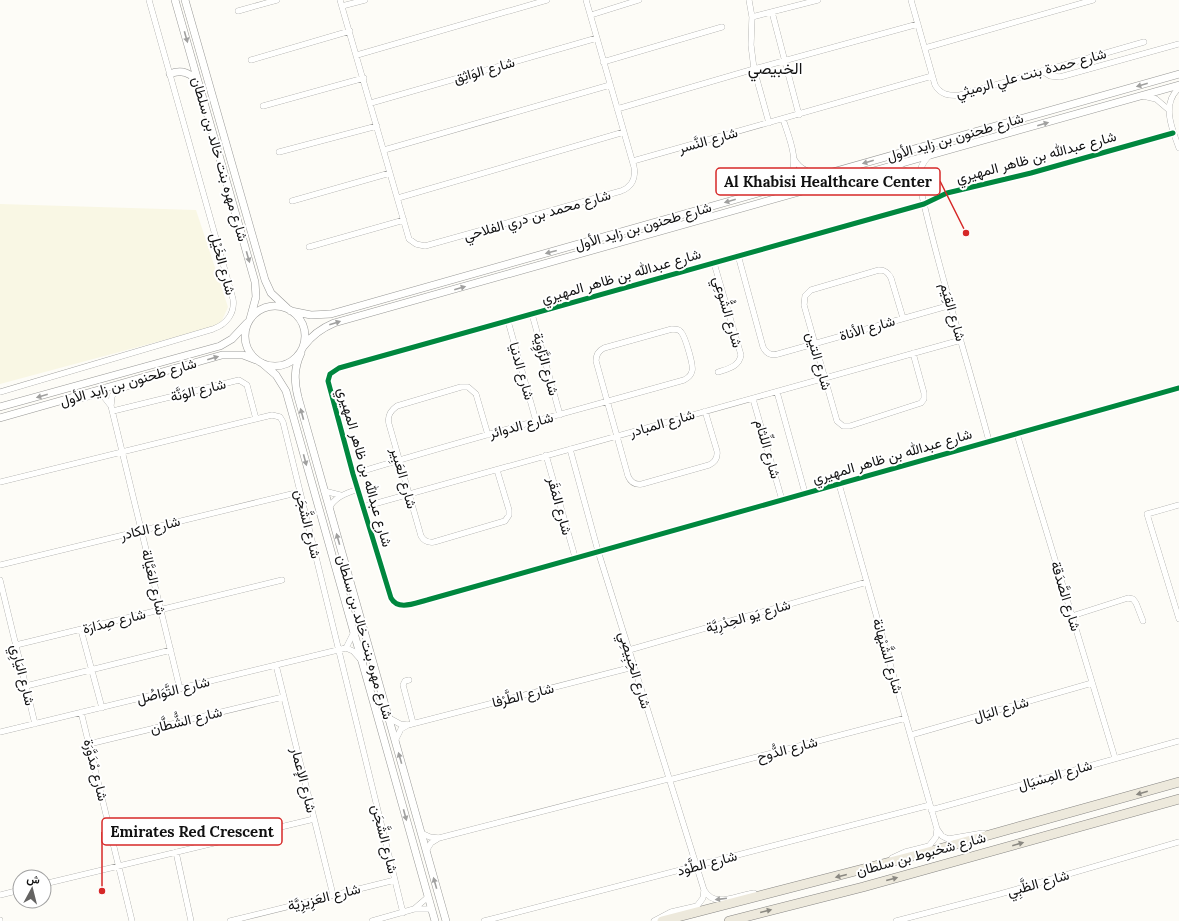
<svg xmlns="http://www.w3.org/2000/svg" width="1179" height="921" viewBox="0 0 1179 921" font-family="Lora,Vazirmatn,serif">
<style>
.farmland{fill:#f9f7e4}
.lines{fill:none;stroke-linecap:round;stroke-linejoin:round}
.minor-casing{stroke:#979795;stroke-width:6}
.tertiary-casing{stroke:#979795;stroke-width:8}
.primary-casing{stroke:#858482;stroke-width:10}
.minor{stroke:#fffffe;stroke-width:5.5}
.tertiary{stroke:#fffffe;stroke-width:7}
.primary{stroke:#ede9dc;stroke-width:9}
.cycleway-casing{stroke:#fff;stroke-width:8}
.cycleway{stroke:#00873e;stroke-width:5}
.oneway{fill:#a0a09f}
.oneway2{fill:#8a8881}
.labels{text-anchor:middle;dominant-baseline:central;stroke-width:4;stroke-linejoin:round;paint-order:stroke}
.street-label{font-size:14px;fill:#111;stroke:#fff}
.quarter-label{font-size:16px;fill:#111;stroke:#fff}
.leader{fill:none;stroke:#d62828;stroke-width:1.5}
.callout-dot{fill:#d62828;stroke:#fff;stroke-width:1.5}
.callout{fill:#fff;stroke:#d62828;stroke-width:1.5}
.callout-label{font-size:15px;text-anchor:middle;font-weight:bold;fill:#111}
</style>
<rect width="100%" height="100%" fill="#fdfcf7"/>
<path class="farmland" d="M0,204L196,210L228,307L220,325L0,384Z"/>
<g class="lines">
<defs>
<path id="minor" d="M340,0L409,239L416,244L425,246L621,191C632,187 636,178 634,167L586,0
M749,0L752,17L751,45L754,69L769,123
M911,0L935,85C941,95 949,96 960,95L1144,42
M342,6L365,0
M238,11L277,0
M772,12L799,115
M591,15L639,0
M752,17L818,0
M925,48L1093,0
M357,55L547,0
M251,60L350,31
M603,62L722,27
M1042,71L1050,76L1060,77L1179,44
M1179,88C1161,104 1172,129 1179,148
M1143,96L1156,99L1169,110
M371,103L597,38
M263,106L364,78
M617,109L754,69L918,24
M1173,133L1031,173L947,193L924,204L339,368L330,374L328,381L353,474L391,598C398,611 415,603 427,600L1179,388
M384,150L610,85
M279,152L377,126
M929,156C921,164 919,171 919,182C938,270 966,355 989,441
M794,159C801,172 812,173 826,172
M633,161L932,76
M893,166C904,168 912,173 919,182
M774,187C778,184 783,182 787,179C802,165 788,135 783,119
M398,198L624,132
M292,201L390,173
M309,247L404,220
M738,255L763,347C766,353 771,356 778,354L951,305
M714,263L741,355C739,367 727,369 718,372
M532,314L560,415
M903,318L891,278C888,272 885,270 879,270L811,290L805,296L804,305L837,421L843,426H850L921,403L924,399V393L913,353
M508,321L536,421
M146,380L116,391L112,396L111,406L180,689
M0,392L213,329C227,324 235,313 233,299L149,0
M777,392L805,493
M753,399L782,500
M63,403L96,395L104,397L111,406
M113,411L239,380L247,385L256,419
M1017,434L1115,758
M488,435L476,394L468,387H461L397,406C390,411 387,416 389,424L421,536C424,541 428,543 434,542L505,521L509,515V510L497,470
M570,449L598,551L704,890C715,909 736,895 754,893
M546,455L575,557
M353,474C463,440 574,411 684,380C688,378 691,376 692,371C694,366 685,336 681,332C679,329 676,329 672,329L604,348C598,351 596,355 596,361L628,476C631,483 636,485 642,484L709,465C715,462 718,458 717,451L705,411
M0,482L272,415L280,417L283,422L403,913
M839,484L937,829L936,837L929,846L905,852L892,858
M324,491L340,495
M1179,505L1147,514L1179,619
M363,507L961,340
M329,508C336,496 345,494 358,489
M0,565L300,492
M0,580L35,724
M1072,616L1128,598L1133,599L1136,603L1143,621
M81,630L102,708
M16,645L282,580
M346,648L354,632
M629,650L867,582
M276,665L333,895
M409,680L405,681L403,685L413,723
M26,686L171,650
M81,712L132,921
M389,718L400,724L408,725L633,667
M0,732L346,648L353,651L361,660
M911,735L1092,683
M395,741L401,729L408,725
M89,744L283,697
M669,780L906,718
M931,810L1179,741
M937,829L942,836L948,839L983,833
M421,833L430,837L439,838L668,779
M426,851L431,843L439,838
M176,852L191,921
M44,884L314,819
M0,895L20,890
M414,909H431
M0,920V921
M230,921L395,880
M372,921L414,909L428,897
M484,921L930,805
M654,921L671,912L697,906L703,898L704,890
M896,921L1000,894L1179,842"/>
<path id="tertiary" d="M175,0L255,282L256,297L250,319
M185,0L265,280L271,293L287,308
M170,74C182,69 192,73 198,84
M245 336a30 30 0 1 1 60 0a30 30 0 1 1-60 0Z
M291,311L311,315L331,314L1179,74
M304,346C312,335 322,328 334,323L1179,85
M301,353C294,368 294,381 298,397L446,921
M262,363L276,375L286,391L435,921
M0,407L220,346L232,339L247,323
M0,418L222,355H243L256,360"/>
<path id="primary" d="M662,921L921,854L1179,782
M729,921L863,887L1179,799"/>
</defs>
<use href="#minor" class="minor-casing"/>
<use href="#tertiary" class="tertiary-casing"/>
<use href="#primary" class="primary-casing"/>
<use href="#minor" class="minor"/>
<use href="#tertiary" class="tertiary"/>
<use href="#primary" class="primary"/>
<defs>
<path id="cycleway" d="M1173,133L1031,173L947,193L924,204L339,368L330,374L328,381L353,474L391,598C398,611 415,603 427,600L1179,388"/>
</defs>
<use href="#cycleway" class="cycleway-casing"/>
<use href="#cycleway" class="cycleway"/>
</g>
<defs><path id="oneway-solid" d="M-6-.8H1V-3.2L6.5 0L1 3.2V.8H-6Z"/></defs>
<g class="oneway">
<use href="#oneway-solid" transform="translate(186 37) rotate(74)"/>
<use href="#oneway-solid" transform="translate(1142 85) rotate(164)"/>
<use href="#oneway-solid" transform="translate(1043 124) rotate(-16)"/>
<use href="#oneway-solid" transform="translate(868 162) rotate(164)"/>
<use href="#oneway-solid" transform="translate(730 201) rotate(164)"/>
<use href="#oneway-solid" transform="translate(551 252) rotate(165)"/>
<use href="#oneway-solid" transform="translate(248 257) rotate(74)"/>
<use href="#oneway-solid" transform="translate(460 288) rotate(-16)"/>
<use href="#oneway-solid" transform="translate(335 323) rotate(-18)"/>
<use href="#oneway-solid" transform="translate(213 358) rotate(-16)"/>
<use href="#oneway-solid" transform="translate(42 396) rotate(164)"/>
<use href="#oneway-solid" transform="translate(302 414) rotate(-105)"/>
<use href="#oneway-solid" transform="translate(305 460) rotate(75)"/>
<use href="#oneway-solid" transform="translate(338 539) rotate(-106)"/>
<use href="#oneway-solid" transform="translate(400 758) rotate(-106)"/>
<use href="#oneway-solid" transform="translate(405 815) rotate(75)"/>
<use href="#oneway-solid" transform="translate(435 883) rotate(-106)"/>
<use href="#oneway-solid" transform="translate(721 899) rotate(173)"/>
</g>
<g class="oneway2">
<use href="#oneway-solid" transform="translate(1142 793) rotate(164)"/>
<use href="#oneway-solid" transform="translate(1018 844) rotate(-16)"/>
<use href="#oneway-solid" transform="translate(841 876) rotate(166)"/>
<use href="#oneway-solid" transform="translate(892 879) rotate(-15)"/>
<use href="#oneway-solid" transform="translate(766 911) rotate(-14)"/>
</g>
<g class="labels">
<g class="street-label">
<text transform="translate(484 70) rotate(-16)">شارع الوَاثِق</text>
<text transform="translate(1031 73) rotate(-15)">شارع حمدة بنت علي الرميثي</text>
<text transform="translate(955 137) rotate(-16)">شارع طحنون بن زايد الأول</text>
<text transform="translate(708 140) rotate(-16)">شارع النَّسر</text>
<text transform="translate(1036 157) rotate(-15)">شارع عبدالله بن ظاهر المهيري</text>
<text transform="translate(220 159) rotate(74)">شارع مهره بنت خالد بن سلطان</text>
<text transform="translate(537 215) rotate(-16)">شارع محمد بن دري الفلاحي</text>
<text transform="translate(643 226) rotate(-16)">شارع طحنون بن زايد الأول</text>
<text transform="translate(223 264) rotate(75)">شارع الخَيْل</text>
<text transform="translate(621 276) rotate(-16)">شارع عبدالله بن ظاهر المهيري</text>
<text transform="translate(728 312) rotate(74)">شارع الشُّوعِي</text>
<text transform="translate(953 312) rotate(74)">شارع القِيَم</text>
<text transform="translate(867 328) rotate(-16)">شارع الأناة</text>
<text transform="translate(819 361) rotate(74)">شارع التين</text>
<text transform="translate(546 364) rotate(75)">شارع الزَّاوِيَة</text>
<text transform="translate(522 371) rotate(74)">شارع الدنيا</text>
<text transform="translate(128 382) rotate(-16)">شارع طحنون بن زايد الأول</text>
<text transform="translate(198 390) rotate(-14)">شارع الوَنَّة</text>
<text transform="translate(662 423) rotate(-16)">شارع المبادر</text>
<text transform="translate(521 425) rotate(-15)">شارع الدوائر</text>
<text transform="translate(768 449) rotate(74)">شارع اللِّثام</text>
<text transform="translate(892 456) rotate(-16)">شارع عبدالله بن ظاهر المهيري</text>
<text transform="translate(365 467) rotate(74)">شارع عبدالله بن ظاهر المهيري</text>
<text transform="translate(404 478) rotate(74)">شارع العَبِير</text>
<text transform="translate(560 506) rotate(75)">شارع المَقَر</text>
<text transform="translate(308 524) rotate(76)">شارع الشَّجَن</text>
<text transform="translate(150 528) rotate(-14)">شارع الكادر</text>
<text transform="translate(154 582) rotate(77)">شارع العَيَّالة</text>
<text transform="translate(1066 596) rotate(73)">شارع الصَّدَقة</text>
<text transform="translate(748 616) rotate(-16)">شارع يَو الحِدْرِيَّة</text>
<text transform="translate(114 621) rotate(-14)">شارع صِدَارَة</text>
<text transform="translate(365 637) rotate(74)">شارع مهره بنت خالد بن سلطان</text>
<text transform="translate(888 656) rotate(74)">شارع الشَّبْهانة</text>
<text transform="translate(635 670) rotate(73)">شارع الخِبِيصِي</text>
<text transform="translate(23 675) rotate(76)">شارع اليَارِي</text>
<text transform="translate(173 690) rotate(-14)">شارع التَّوَاصُل</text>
<text transform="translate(523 695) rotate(-14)">شارع الطَّرْفا</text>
<text transform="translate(1001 709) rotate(-16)">شارع اليَال</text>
<text transform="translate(186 720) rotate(-14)">شارع الشُّطَّان</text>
<text transform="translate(787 749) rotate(-15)">شارع الدُّوح</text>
<text transform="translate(96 770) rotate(76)">شارع مْدَوَّرَة</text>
<text transform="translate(1055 775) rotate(-16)">شارع المِسْيَال</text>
<text transform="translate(304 780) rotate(76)">شارع الإعمار</text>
<text transform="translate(385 839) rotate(76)">شارع الشَّجَن</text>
<text transform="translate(921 854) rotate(-15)">شارع شخبوط بن سلطان</text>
<text transform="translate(707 863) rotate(-15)">شارع الطَّوْد</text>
<text transform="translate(1038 883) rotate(-16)">شارع الظَّبِي</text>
<text transform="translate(324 897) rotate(-14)">شارع العَزِيزِيَّة</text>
</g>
<g class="quarter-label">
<text x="775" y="68">الخبيصي</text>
</g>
</g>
<path class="leader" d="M966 233L940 181M102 891L102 832"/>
<g class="callout-dot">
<circle cx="966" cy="233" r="4"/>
<circle cx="102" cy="891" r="4"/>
</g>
<g class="callout">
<rect x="716" y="168" width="224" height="27" rx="4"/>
<rect x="102" y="818" width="180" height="27" rx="4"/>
</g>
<g class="callout-label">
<text x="828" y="187">Al Khabisi Healthcare Center</text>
<text x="192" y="837">Emirates Red Crescent</text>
</g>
<g transform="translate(32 889) rotate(7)"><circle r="19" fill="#ffffff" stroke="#a0a0a0"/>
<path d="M0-3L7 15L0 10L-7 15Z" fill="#646362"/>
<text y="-6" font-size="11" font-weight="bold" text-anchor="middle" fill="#111111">ش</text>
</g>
</svg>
